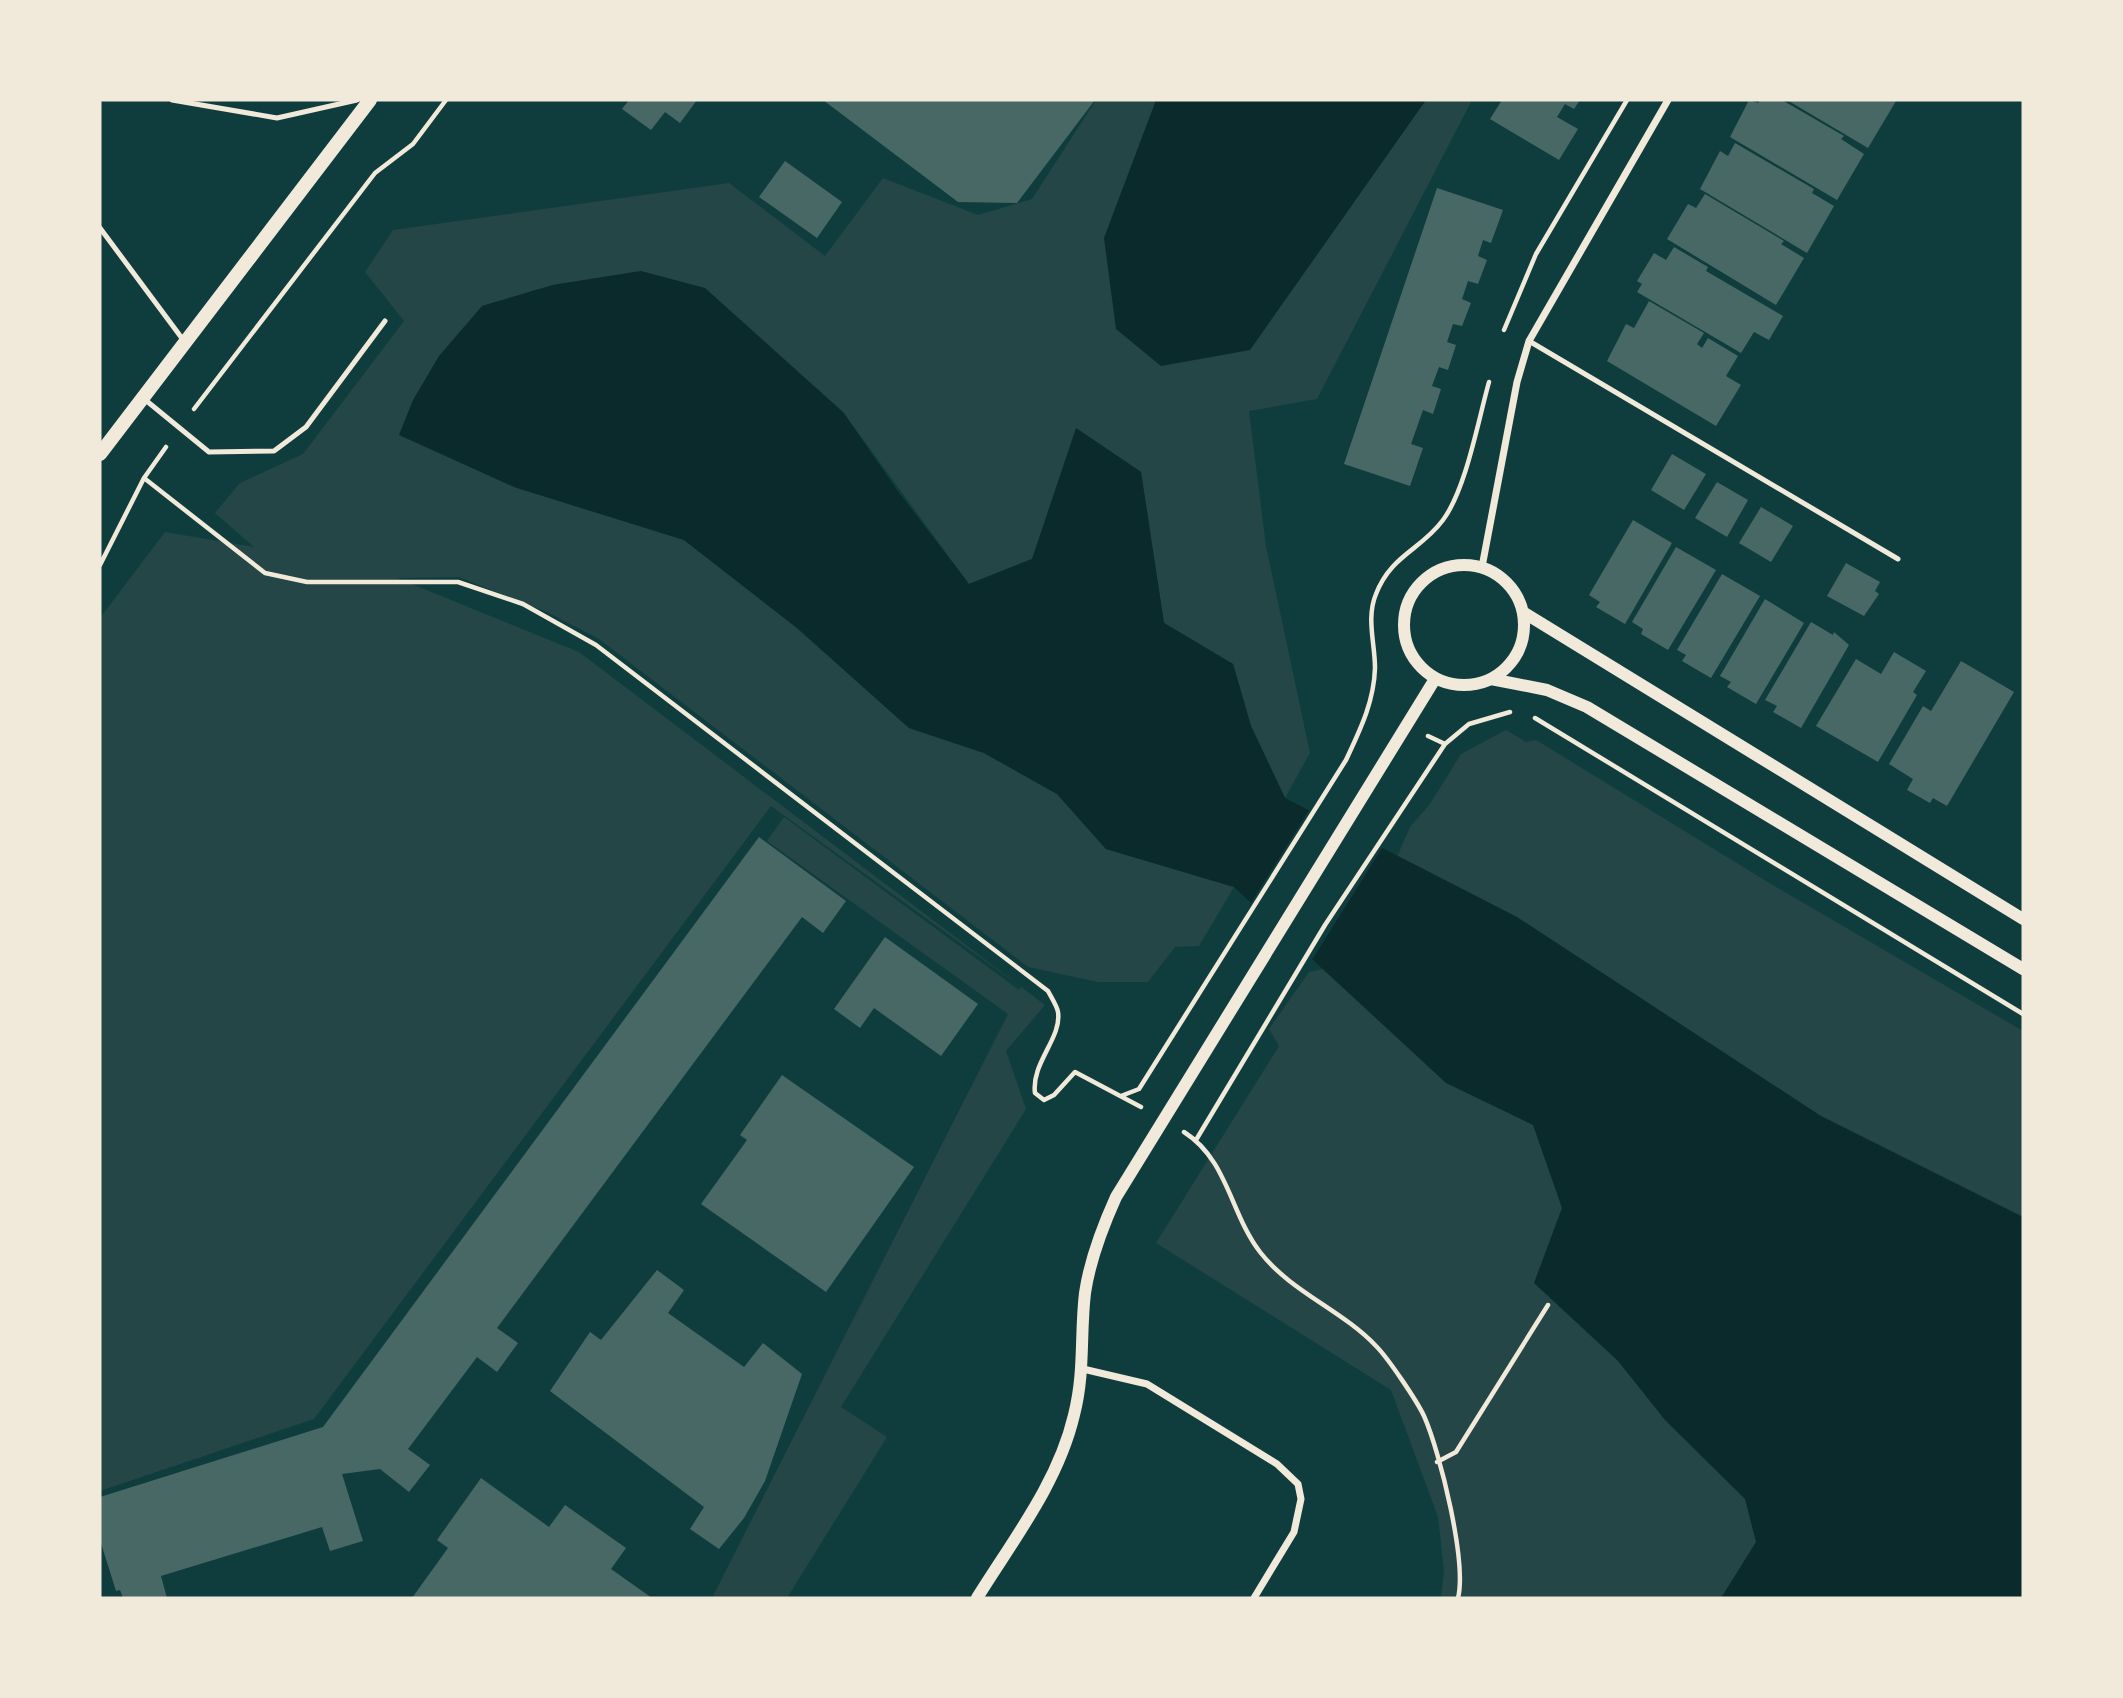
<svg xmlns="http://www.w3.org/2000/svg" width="2123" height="1698" viewBox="0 0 2123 1698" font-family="Cabin,sans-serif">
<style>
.green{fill:#244646}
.water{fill:#0a2a2b}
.pier{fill:#0f3d3e}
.building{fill:#486865}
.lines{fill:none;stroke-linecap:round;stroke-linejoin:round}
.path{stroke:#f1e9da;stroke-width:4.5}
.service{stroke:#f1e9da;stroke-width:5}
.minor{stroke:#f1e9da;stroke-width:7}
.tertiary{stroke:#f1e9da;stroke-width:12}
.secondary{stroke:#f1e9da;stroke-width:14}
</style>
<rect width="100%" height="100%" fill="#0f3d3e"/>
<path class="green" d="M1096,100H1472L1317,399L1249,411L1266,546L1310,753L1285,798L1251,726L1233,664L1164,623L1141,472L1077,429L1032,559L969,584L843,412L641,271L553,285L482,306L514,487L684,540L797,628L909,728L984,753L1057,794L1106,849L1234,887L1199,946L1175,947L1148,982H1098L1028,967L599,639L549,613L459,577L397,578L579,652L1045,1005L1006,1051L1026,1109L841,1407L887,1437L787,1598H712L1008,1014L767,841L784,817L1019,990L1021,987L771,806L314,1419L100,1491V618L165,532L254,547L215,513L240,483L303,454L404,321L365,272L393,230L729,183L825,256L883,178L978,215L1032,199Z
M1506,730L1526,742L1536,740L1771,884L2023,1031V1598H1441L1444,1571L1438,1517L1391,1390L1156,1243L1279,1046L1269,1029L1309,972L1328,968L1397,857L1410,827L1430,804L1461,754Z"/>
<path class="water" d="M1156,100H1426L1250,350L1161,366L1116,329L1104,238Z
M641,271L705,288L843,412L897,490L969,584L1032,559L1076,428L1141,472L1164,623L1233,664L1251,726L1285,798L1517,917L1821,1116L2023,1217V1598H1721L1756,1542L1745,1499L1665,1420L1618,1361L1534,1283L1562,1208L1533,1125L1446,1083L1234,887L1106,849L1057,794L984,753L909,728L797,628L684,540L514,487L399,435L413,400L439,356L482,306L553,285Z"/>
<path class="pier" d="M1311,807L1384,845L1310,963L1249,906Z"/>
<path class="building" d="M629,100H697L680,123L665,112L651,130L622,109Z
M823,100H1095L1017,203L958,202Z
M1502,100H1580L1574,109L1565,104L1557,117L1578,129L1559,160L1490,119Z
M1749,100L1758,103L1760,100H1782L1844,136L1841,139L1864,154L1837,200L1730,137Z
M1787,100H1893L1896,101L1868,148Z
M1735,143L1814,189L1812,193L1834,206L1807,253L1700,189L1720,151L1728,156Z
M785,161L842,202L817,238L759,197Z
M1437,188L1503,210L1491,243L1483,240L1478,256L1487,260L1478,284L1468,281L1462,299L1471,303L1462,326L1453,324L1447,342L1456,345L1448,370L1439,367L1432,386L1441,389L1433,414L1423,410L1411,444L1423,448L1410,486L1344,464Z
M1705,194L1784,241L1781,244L1804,258L1776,305L1667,239L1688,204L1696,208Z
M1674,247L1708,267L1706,271L1783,316L1769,340L1754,332L1741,353L1637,292L1642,284L1637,281L1654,253L1666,260Z
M1649,301L1704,333L1697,344L1702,348L1708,338L1738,356L1726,376L1741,385L1716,426L1607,361L1626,324L1634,328Z
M1672,454L1706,474L1684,510L1651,490Z
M1717,482L1748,500L1727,537L1695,518Z
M1761,507L1793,526L1771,562L1739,543Z
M1633,520L1672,543L1625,624L1596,607L1600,602L1589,595Z
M1676,547L1716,570L1668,650L1641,634L1643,629L1632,622Z
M1846,563L1880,582L1875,591L1879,594L1864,616L1827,596Z
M1722,574L1760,596L1711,678L1682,661L1686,655L1677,650Z
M1765,599L1804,623L1756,704L1727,687L1731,682L1720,676Z
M1811,622L1833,635L1834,632L1849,645L1801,728L1773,712L1777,706L1765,700Z
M1894,652L1926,671L1913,692L1917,695L1878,762L1816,726L1856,659L1881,674Z
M1961,661L2014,692L1947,806L1933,798L1930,803L1907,790L1913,779L1889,764L1923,706L1931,711Z
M759,837L846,901L823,933L802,917L497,1328L518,1343L497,1372L477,1357L408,1449L430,1465L409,1492L380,1469L342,1474L363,1541L330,1551L322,1527L161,1576L167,1598H123L120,1590L116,1591L100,1540V1497L323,1427Z
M885,937L978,1004L941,1056L874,1008L860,1028L834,1009Z
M782,1075L914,1167L826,1292L701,1204L747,1140L740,1135Z
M657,1270L684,1290L668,1313L744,1367L763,1343L802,1374L765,1481L744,1518L719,1549L690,1529L704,1507L550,1391L590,1332L601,1340Z
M481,1478L549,1527L565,1505L626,1548L611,1569L652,1598H412L448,1548L437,1540Z"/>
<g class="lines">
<path class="path" d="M1504,330L1536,254L1627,100
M194,409L375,173L413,144L446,100
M144,478L265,573L307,582H458L523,604L596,645L1048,991C1051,997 1057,1006 1058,1012C1062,1038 1031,1063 1035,1093L1044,1100L1054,1095L1075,1072L1141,1107
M100,565L144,478L166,447
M1535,718L2023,1014
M1428,736L1445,744
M1121,1096L1139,1089L1346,760C1360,730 1374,702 1375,668C1375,643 1366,618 1376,594C1391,555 1421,550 1443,520C1466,489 1478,421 1489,382
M1184,1132C1228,1160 1230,1213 1260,1252C1291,1292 1342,1310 1376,1346C1388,1358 1417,1401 1424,1416C1440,1452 1467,1562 1458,1598
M1196,1140L1325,925L1445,744L1469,724L1510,712
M1437,1462L1456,1452L1548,1305"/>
<path class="service" d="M172,100L277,118L357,100
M100,228L184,341
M1529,341L1898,559
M143,398L209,452L274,451L306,427L385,321"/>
<path class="minor" d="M1482,567L1517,382L1529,341L1668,100
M1083,1369L1147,1384L1277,1464L1298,1484L1301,1499L1294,1532L1254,1598"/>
<path class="tertiary" d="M1404 625a60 60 0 1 1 120 0a60 60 0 1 1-120 0Z
M1523,612L2023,919
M1491,679L1547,690L1587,707L2023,969
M977,1598C1013,1540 1058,1483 1074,1415C1085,1372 1080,1335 1085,1293C1090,1259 1102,1228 1116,1197L1435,679"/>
<path class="secondary" d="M100,454L370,100"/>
</g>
<rect width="2123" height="1698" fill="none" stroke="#f1e9da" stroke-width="203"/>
</svg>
